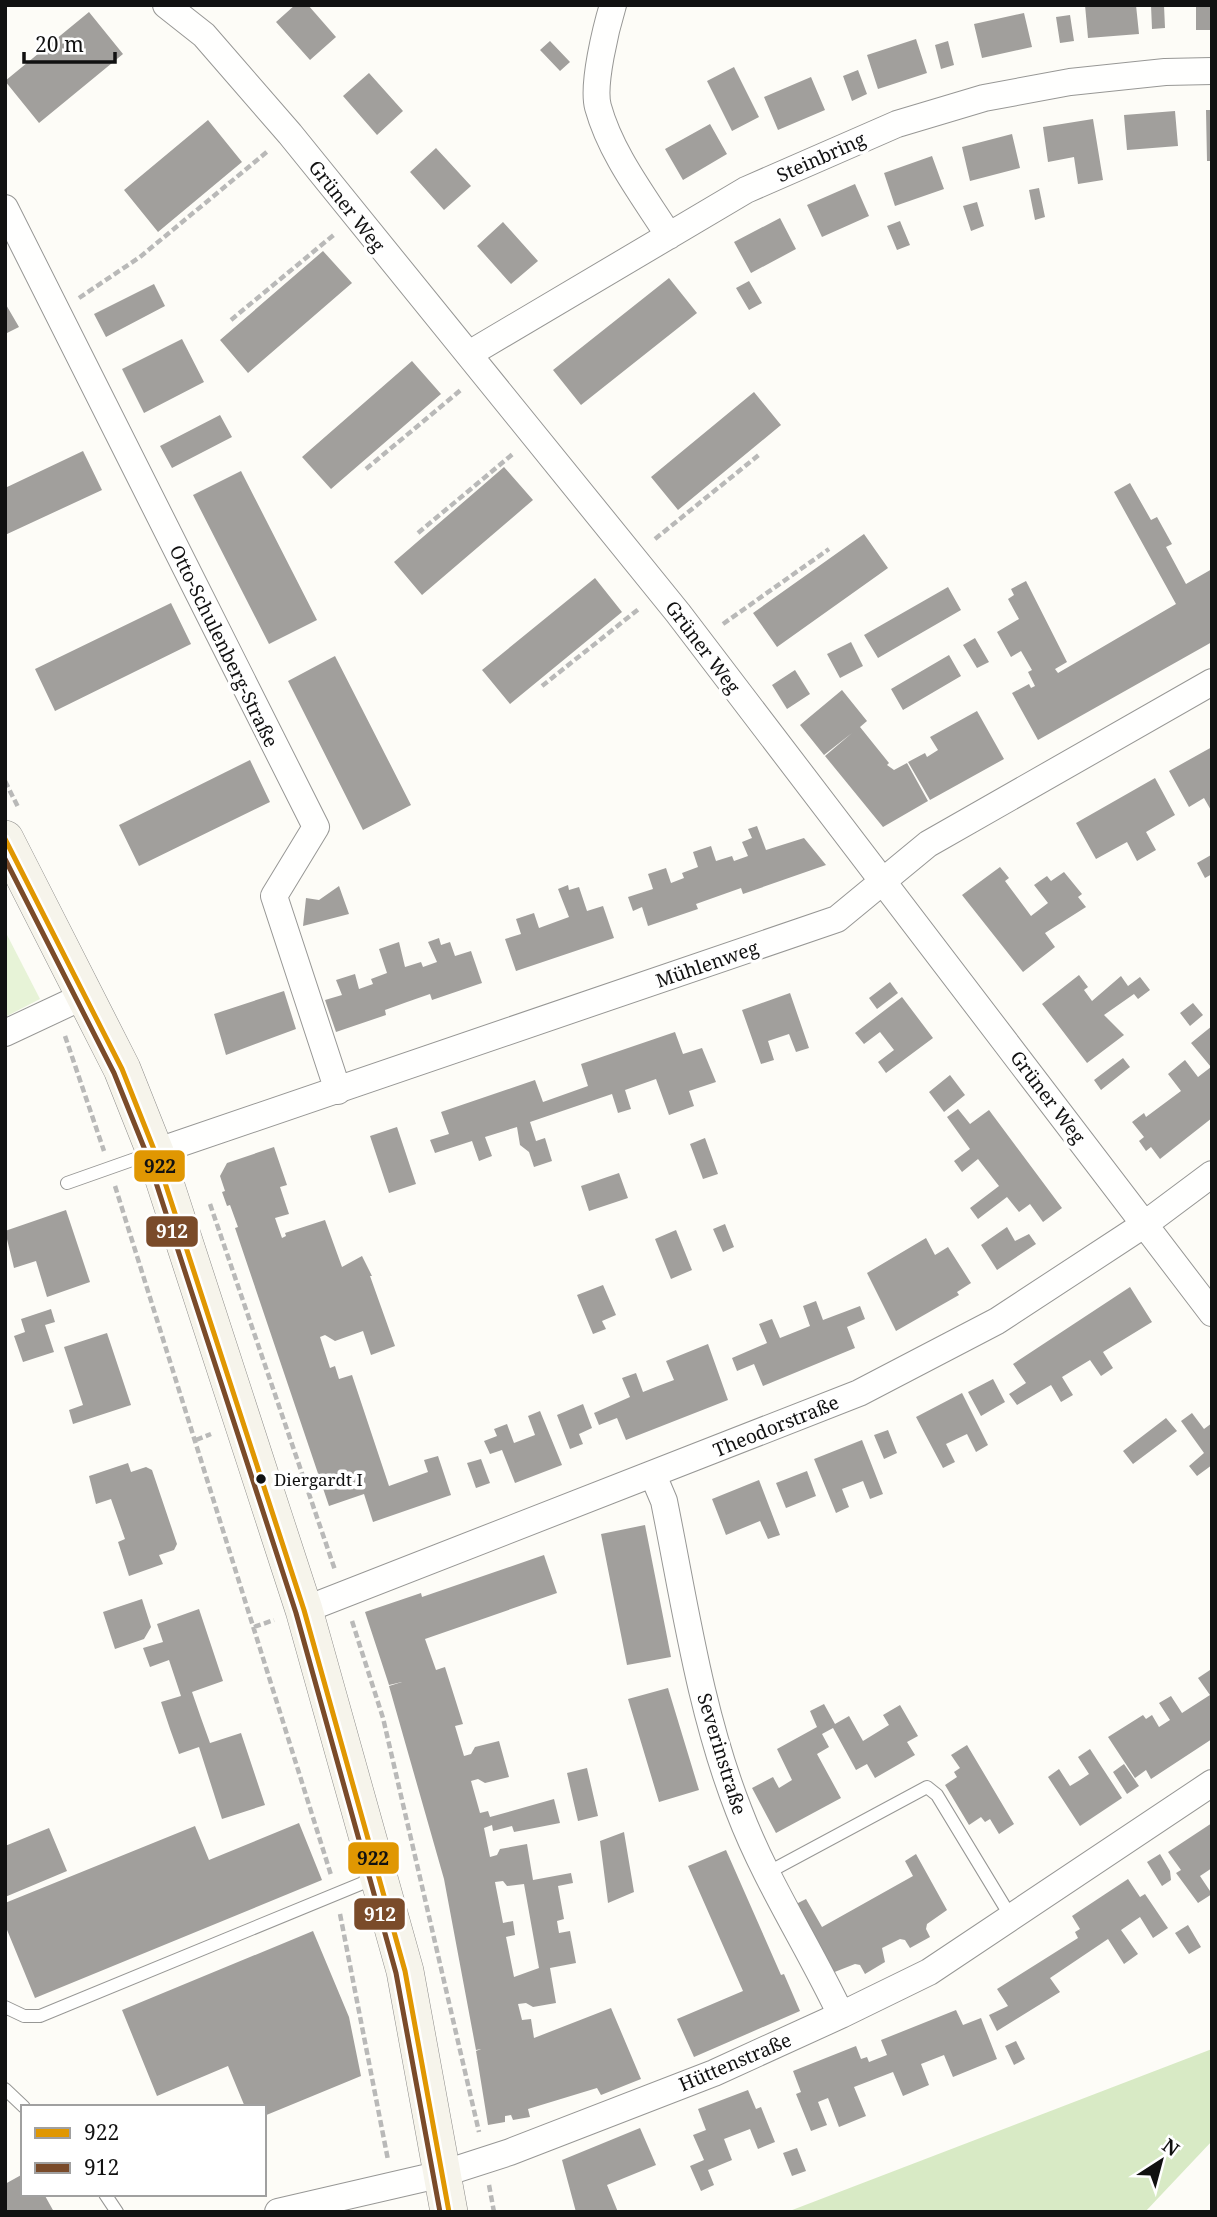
<svg xmlns="http://www.w3.org/2000/svg" width="1217" height="2217" viewBox="0 0 1217 2217" font-family="'Noto Serif',serif">
<style>
.green{fill:#e7f3d7}
.forest{fill:#d8eac5}
.building{fill:#a19f9c;fill-rule:evenodd}
.lines{fill:none;stroke-linecap:round;stroke-linejoin:round}
.service-casing{stroke:#979795;stroke-width:14}
.minor-casing{stroke:#979795;stroke-width:28}
.secondary-casing{stroke:#8e8d8b;stroke-width:38}
.path{stroke:#b9b9b8;stroke-width:4.5;stroke-dasharray:7 3.5;stroke-linecap:butt}
.service{stroke:#fffffe;stroke-width:12}
.minor{stroke:#fffffe;stroke-width:26}
.secondary{stroke:#f6f4eb;stroke-width:37}
.bus-1-casing{stroke:#fff;stroke-width:10}
.bus-2-casing{stroke:#fff;stroke-width:10}
.bus-1{stroke:#e09702;stroke-width:5}
.bus-2{stroke:#7a4b2a;stroke-width:5}
.bus-dot{fill:#111;stroke:#fff;stroke-width:2.5}
.labels{text-anchor:middle;dominant-baseline:central;stroke-width:7;stroke-linejoin:round;paint-order:stroke}
.bus-label{font-size:17px;fill:#111;stroke:#fff;text-anchor:start}
.street-label{font-size:19px;fill:#111;stroke:#fff}
.line-badge{stroke:#fff;stroke-width:2.5}
.badge-label{font-size:19px;text-anchor:middle;font-weight:bold;fill:#fff}
.pale-badge-label{font-size:19px;text-anchor:middle;font-weight:bold;fill:#111}
</style>
<rect width="100%" height="100%" fill="#fdfcf7"/>
<path class="green" d="M5,931L40,999L5,1017Z"/>
<path class="forest" d="M1212,2049V2141L1145,2212H787Z"/>
<path class="building" d="M295,5H308L336,37L310,60L276,22Z
M1085,5H1136L1139,34L1088,38Z
M1151,5H1164L1165,28L1152,29Z
M1196,5H1212V30H1196Z
M89,12L123,54L39,123L5,81Z
M1024,13L1032,47L982,58L974,24Z
M1070,15L1074,41L1060,43L1056,17Z
M916,39L927,73L878,89L867,55Z
M550,41L570,62L560,71L540,50Z
M948,41L954,65L941,69L935,45Z
M734,67L759,117L732,131L707,81Z
M858,70L867,94L852,101L843,76Z
M369,73L403,111L377,135L343,96Z
M811,77L825,110L778,130L764,97Z
M1206,110H1212V161H1207Z
M1175,111L1178,146L1127,150L1124,115Z
M1093,119L1103,180L1078,184L1074,157L1048,162L1043,127Z
M208,120L242,162L158,232L124,190Z
M710,124L727,154L683,180L665,149Z
M1012,134L1020,168L970,181L962,147Z
M436,148L471,186L444,210L410,172Z
M932,156L944,189L895,206L884,173Z
M855,184L869,216L822,237L807,205Z
M1039,188L1045,217L1035,220L1029,190Z
M977,202L984,226L971,231L963,206Z
M780,218L796,249L751,273L734,242Z
M900,221L910,245L897,250L887,226Z
M503,222L538,261L511,284L477,246Z
M323,251L352,283L248,373L220,340Z
M669,278L697,313L581,405L553,370Z
M749,281L762,303L749,310L736,288Z
M154,284L165,306L106,337L94,314Z
M5,303L19,327L5,334Z
M182,339L204,382L144,413L122,369Z
M412,361L441,394L331,489L302,457Z
M754,392L781,425L678,510L651,477Z
M220,415L232,437L172,468L160,446Z
M83,451L102,490L5,535V488Z
M504,467L533,500L422,595L394,562Z
M241,471L317,620L269,644L193,495Z
M1130,483L1151,520L1157,517L1172,544L1166,547L1186,584L1212,569V642L1038,740L1012,693L1029,684L1031,688L1035,686L1028,672L1032,670L1021,651L1011,657L997,632L1019,619L1008,599L1014,595L1011,589L1026,581L1067,662L1055,669L1058,673L1176,604L1114,492Z
M864,534L888,568L777,647L753,613Z
M595,578L622,612L510,704L482,670Z
M948,587L961,610L878,658L864,635Z
M171,603L191,644L55,711L35,669Z
M975,638L989,662L977,668L963,645Z
M851,642L863,666L840,678L827,654Z
M949,655L961,676L903,710L891,689Z
M335,656L411,805L363,830L288,681Z
M795,670L810,694L787,709L772,685Z
M842,690L867,721L860,727L889,763L887,765L894,770L907,763L928,801L883,827L825,756L852,733L824,755L800,725Z
M977,711L1004,759L930,800L908,762L925,753L927,757L938,750L930,737Z
M1212,747V812L1204,798L1189,807L1169,771Z
M250,760L270,802L139,866L119,825Z
M1155,778L1175,815L1146,832L1156,850L1137,861L1127,842L1096,859L1076,823Z
M757,826L766,850L804,838L826,865L743,894L741,888L696,904L698,909L648,926L642,907L633,911L628,897L653,889L648,874L666,868L671,883L684,878L682,873L698,867L693,852L711,846L716,861L732,856L734,861L748,856L742,842L752,838L748,829Z
M1211,855L1212,874L1205,878L1197,863Z
M1000,867L1009,878L1005,881L1031,916L1048,903L1034,885L1047,876L1051,881L1064,872L1082,894L1078,897L1086,907L1045,933L1055,947L1023,972L962,895Z
M568,885L569,890L579,887L587,911L603,906L614,938L516,971L505,939L521,934L516,919L534,913L539,928L569,917L558,889Z
M339,886L349,914L303,926L306,898L319,900Z
M439,938L441,945L450,942L455,956L471,951L482,983L432,1000L430,994L407,1002L385,1010L386,1015L336,1032L325,1000L342,995L336,980L355,974L359,989L373,984L371,979L387,973L379,949L399,942L405,967L421,962L423,967L437,962L428,942Z
M1079,975L1088,987L1084,990L1092,1001L1121,976L1128,986L1140,977L1150,990L1138,999L1134,994L1104,1015L1124,1035L1087,1063L1042,1004Z
M890,982L898,993L877,1009L869,998Z
M284,991L296,1029L226,1055L214,1014Z
M790,993L809,1048L796,1052L789,1034L768,1041L774,1060L761,1064L742,1010Z
M902,997L933,1038L886,1073L878,1062L894,1050L880,1032L864,1044L855,1033Z
M1193,1003L1203,1015L1190,1026L1180,1013Z
M1212,1026V1118L1160,1159L1151,1147L1146,1151L1139,1141L1144,1137L1132,1122L1144,1113L1146,1117L1181,1091L1168,1074L1185,1060L1198,1077L1211,1067L1191,1043Z
M675,1032L683,1054L702,1048L716,1082L689,1091L694,1106L669,1115L656,1079L625,1090L631,1109L618,1113L612,1094L530,1122L536,1141L545,1138L552,1161L534,1167L529,1152L520,1145L517,1127L485,1137L492,1156L479,1161L472,1141L435,1153L430,1140L449,1134L441,1112L535,1080L543,1102L588,1086L581,1064Z
M1123,1058L1130,1067L1101,1090L1094,1080Z
M950,1075L965,1095L944,1112L929,1092Z
M958,1109L970,1124L989,1110L1062,1208L1043,1222L1030,1204L1019,1212L1007,1197L978,1219L970,1208L999,1186L978,1159L962,1172L954,1161L970,1149L947,1117Z
M397,1127L416,1184L389,1193L370,1136Z
M705,1138L718,1174L703,1179L690,1144Z
M274,1147L287,1185L280,1187L289,1214L275,1218L282,1238L286,1236L285,1233L325,1220L342,1267L362,1256L372,1276H370L395,1346L371,1355L363,1331L335,1341L325,1335L320,1337L330,1368L335,1366L339,1379L352,1375L389,1486L428,1472L424,1460L438,1456L451,1495L373,1522L364,1494L329,1506L235,1228L238,1227L230,1205L227,1206L222,1192L225,1191L220,1176L227,1163Z
M619,1173L628,1198L589,1211L581,1186Z
M66,1210L90,1282L47,1297L36,1261L14,1268L5,1231Z
M725,1224L734,1247L723,1252L713,1229Z
M1007,1227L1015,1241L1029,1234L1036,1244L997,1270L981,1245Z
M676,1230L692,1270L671,1279L655,1239Z
M926,1238L935,1255L948,1247L971,1283L957,1292L959,1295L896,1331L867,1273Z
M603,1285L616,1315L602,1321L606,1329L593,1334L577,1295Z
M1130,1287L1152,1322L1103,1352L1113,1368L1101,1376L1090,1360L1062,1377L1073,1395L1061,1402L1051,1385L1017,1405L1009,1394L1026,1383L1013,1364Z
M816,1301L823,1320L860,1306L865,1319L847,1327L855,1348L763,1386L754,1364L737,1371L732,1358L767,1343L759,1324L772,1319L780,1338L810,1326L803,1306Z
M51,1309L55,1322L45,1325L54,1352L23,1362L14,1336L25,1332L21,1319Z
M107,1333L131,1405L73,1424L69,1410L83,1405L64,1347Z
M708,1344L728,1400L626,1440L617,1418L599,1425L594,1413L630,1397L622,1378L636,1373L643,1392L658,1386L674,1380L666,1361Z
M993,1379L1005,1402L981,1416L968,1392Z
M962,1393L988,1445L976,1452L967,1434L946,1444L955,1462L943,1468L916,1417Z
M583,1404L592,1428L579,1434L583,1444L570,1449L557,1415Z
M540,1411L562,1465L515,1483L502,1450L490,1454L484,1441L497,1436L494,1429L507,1424L514,1443L535,1435L528,1416Z
M1192,1413L1204,1429L1212,1423V1465L1197,1476L1189,1466L1204,1453L1181,1421Z
M1166,1418L1177,1431L1133,1464L1123,1451Z
M888,1430L897,1453L884,1459L874,1435Z
M862,1440L883,1494L870,1499L863,1481L842,1489L849,1507L836,1513L814,1459Z
M481,1459L490,1483L476,1488L467,1463Z
M128,1463L131,1472L146,1467L152,1470L177,1544L174,1550L159,1555L163,1564L129,1576L118,1542L125,1539L111,1499L96,1504L89,1476Z
M807,1471L816,1496L786,1508L776,1483Z
M759,1480L780,1535L768,1539L760,1521L726,1535L712,1499Z
M645,1525L671,1657L627,1665L601,1534Z
M544,1555L557,1593L425,1639L436,1670L445,1667L463,1724L455,1726L464,1756L471,1754L475,1747L499,1741L509,1777L485,1783L478,1779L471,1781L480,1813L488,1811L490,1817L554,1799L560,1823L514,1832L512,1826L493,1831L492,1825L484,1828L490,1857L497,1855L500,1849L527,1844L533,1880L571,1873L573,1883L558,1886L564,1919L557,1921L559,1933L570,1931L576,1963L550,1968L556,2003L533,2007L526,2003L518,2004L522,2020L531,2019L534,2038L611,2008L641,2079L601,2095L597,2088L528,2109L530,2117L513,2120L511,2115L505,2116V2122L488,2125L476,2051L481,2049L476,2050L444,1879L389,1686L402,1682L389,1685L365,1612L421,1593L422,1597ZM503,1881L507,1886L524,1884L539,1968L514,1977L506,1937L515,1935L513,1921L503,1923L495,1882Z
M142,1599L151,1627L144,1639L115,1649L103,1612Z
M199,1609L223,1681L192,1692L201,1718L210,1743L241,1733L265,1805L222,1819L199,1747L179,1754L170,1729L161,1702L181,1696L169,1660L150,1667L143,1648L163,1642L157,1624Z
M1210,1670L1212,1739L1151,1779L1146,1770L1135,1778L1108,1737L1143,1715L1146,1719L1152,1715L1159,1727L1170,1720L1159,1703L1171,1696L1182,1713L1210,1695L1198,1678Z
M668,1688L699,1790L659,1802L628,1699Z
M824,1704L835,1724L849,1716L863,1741L889,1725L883,1715L900,1705L918,1736L907,1742L915,1755L875,1778L867,1764L856,1770L833,1728L822,1734L829,1747L817,1754L841,1798L776,1833L752,1788L773,1777L779,1788L792,1780L777,1749L817,1727L810,1711Z
M967,1745L1014,1824L999,1834L990,1819L985,1822L981,1817L969,1825L945,1785L957,1777L954,1772L960,1768L951,1755Z
M1090,1749L1122,1798L1080,1826L1048,1777L1059,1769L1070,1786L1080,1780L1089,1774L1078,1757Z
M1124,1764L1139,1786L1127,1794L1113,1772Z
M587,1768L598,1816L578,1821L567,1773Z
M299,1823L322,1880L35,1998L5,1925V1903L195,1826L209,1860Z
M1212,1823V1868L1200,1876L1212,1894L1198,1903L1176,1873L1181,1870L1168,1852Z
M49,1828L67,1871L5,1897V1846Z
M624,1832L634,1892L608,1903L600,1841Z
M726,1850L781,1975L784,1974L800,2011L694,2057L677,2019L743,1991L688,1866Z
M916,1854L947,1910L927,1924L926,1929L930,1937L910,1948L905,1940L900,1939L882,1948L885,1962L865,1974L860,1965L855,1964L832,1973L794,1905L806,1899L822,1927L913,1876L905,1861Z
M1160,1854L1170,1871L1171,1880L1162,1886L1147,1862Z
M1128,1879L1140,1897L1145,1894L1168,1928L1153,1938L1140,1917L1121,1930L1138,1954L1124,1964L1108,1939L1050,1978L1060,1992L997,2031L989,2015L1008,2006L997,1989L1078,1938L1075,1932L1080,1929L1072,1916Z
M1188,1925L1201,1947L1189,1954L1175,1933Z
M313,1931L349,2017L361,2076L264,2116V2107H245L228,2066L157,2096L122,2010Z
M956,2010L963,2025L981,2018L997,2059L953,2077L944,2055L921,2064L929,2085L903,2096L893,2072L854,2087L866,2116L839,2127L828,2098L818,2102L827,2125L811,2131L796,2094L801,2092L793,2071L856,2046L861,2059L867,2057L869,2062L887,2055L881,2040Z
M1016,2041L1025,2059L1014,2065L1005,2046Z
M748,2090L756,2109L761,2107L775,2142L758,2149L750,2129L724,2139L732,2160L708,2170L714,2185L701,2191L690,2166L704,2160L693,2135L706,2130L698,2109Z
M640,2128L656,2165L607,2185L618,2212H576L562,2160Z
M797,2148L806,2171L792,2176L783,2153Z
M23,2174V2194H44L54,2212H5V2184Z"/>
<g class="lines">
<defs>
<path id="service" d="M67,1183L152,1153
M767,1873L927,1787L937,1795L1011,1917
M5,2007L24,2016H40L375,1878
M5,2089L24,2107
M105,2194L117,2212"/>
<path id="minor" d="M166,5L204,35L290,134L678,613L1212,1313
M613,5C606,28 592,85 598,107C611,154 643,195 669,236
M5,208L316,827L274,896L338,1091
M469,354L746,190L897,124L984,98L1070,82L1165,72L1212,71
M5,1033L84,996
M155,1152L837,919L928,844L1212,682
M653,1475L664,1501C685,1605 700,1712 739,1811C766,1882 809,1947 841,2015
M304,1610L859,1393L997,1321L1145,1224L1212,1174
M278,2212L442,2174L510,2152L714,2073L841,2015L929,1972L1212,1783"/>
<path id="secondary" d="M5,839L122,1069L155,1152L274,1518L304,1610L405,1971L449,2212"/>
</defs>
<use href="#service" class="service-casing"/>
<use href="#minor" class="minor-casing"/>
<use href="#secondary" class="secondary-casing"/>
<path class="path" d="M79,298L140,257L268,151
M231,320L336,233
M366,469L462,389
M418,533L514,453
M655,539L760,454
M723,624L829,549
M542,686L640,608
M5,781L19,809
M65,1036L104,1151
M115,1186L331,1875
M210,1204L335,1570
M196,1440L211,1434
M352,1621L383,1718L479,2132
M254,1627L274,1620
M340,1914L388,2160
M489,2185L494,2212"/>
<use href="#service" class="service"/>
<use href="#minor" class="minor"/>
<use href="#secondary" class="secondary"/>
<defs>
<path id="bus-1" d="M5,839L122,1069L155,1152L304,1610L405,1971L449,2212"/>
<path id="bus-2" d="M5,859L114,1073L147,1155L296,1613L396,1973L440,2212"/>
</defs>
<use href="#bus-1" class="bus-1-casing"/>
<use href="#bus-2" class="bus-2-casing"/>
<use href="#bus-1" class="bus-1"/>
<use href="#bus-2" class="bus-2"/>
</g>
<circle class="bus-dot" cx="261" cy="1479" r="6"/>
<g class="labels">
<g class="bus-label">
<text x="274" y="1479">Diergardt I</text>
</g>
<g class="street-label">
<text transform="translate(821 157) rotate(-24)">Steinbring</text>
<text transform="translate(347 206) rotate(52)">Grüner Weg</text>
<text transform="translate(224 646) rotate(64)">Otto-Schulenberg-Straße</text>
<text transform="translate(703 647) rotate(53)">Grüner Weg</text>
<text transform="translate(707 964) rotate(-19)">Mühlenweg</text>
<text transform="translate(1048 1097) rotate(53)">Grüner Weg</text>
<text transform="translate(776 1426) rotate(-22)">Theodorstraße</text>
<text transform="translate(722 1754) rotate(73)">Severinstraße</text>
<text transform="translate(735 2062) rotate(-23)">Hüttenstraße</text>
</g>
</g>
<g class="line-badge">
<rect x="133" y="1149" width="53" height="34" rx="7" fill="#e09702"/>
<rect x="145" y="1215" width="54" height="33" rx="7" fill="#7a4b2a"/>
<rect x="347" y="1841" width="53" height="34" rx="7" fill="#e09702"/>
<rect x="353" y="1897" width="53" height="34" rx="7" fill="#7a4b2a"/>
</g>
<g class="badge-label">
<text x="172" y="1238">912</text>
<text x="380" y="1921">912</text>
</g>
<g class="pale-badge-label">
<text x="160" y="1173">922</text>
<text x="373" y="1865">922</text>
</g>
<rect width="1217" height="2217" fill="none" stroke="#111111" stroke-width="14"/>
<rect x="21" y="2105" width="245" height="91" fill="#ffffff" stroke="#a0a0a0" stroke-width="2"/>
<rect x="35" y="2128" width="35" height="10" fill="#e09702" stroke="#a0a0a0" stroke-width="2"/>
<text x="84" y="2140" font-size="21" fill="#111111">922</text>
<rect x="35" y="2163" width="35" height="10" fill="#7a4b2a" stroke="#a0a0a0" stroke-width="2"/>
<text x="84" y="2175" font-size="21" fill="#111111">912</text>
<g transform="translate(1161 2161) rotate(36)" stroke="#ffffff" stroke-width="5" paint-order="stroke">
<path d="M0-5L12 26L0 18L-12 26Z" fill="#111111"/>
<text y="-10" font-size="19" font-weight="bold" text-anchor="middle" fill="#111111">N</text>
</g>
<path d="M24 52v10h91v-10" fill="none" stroke="#111111" stroke-width="3.5"/>
<text x="35" y="52" font-size="21" fill="#111111" stroke="#ffffff" stroke-width="5" paint-order="stroke">20 m</text>
</svg>
